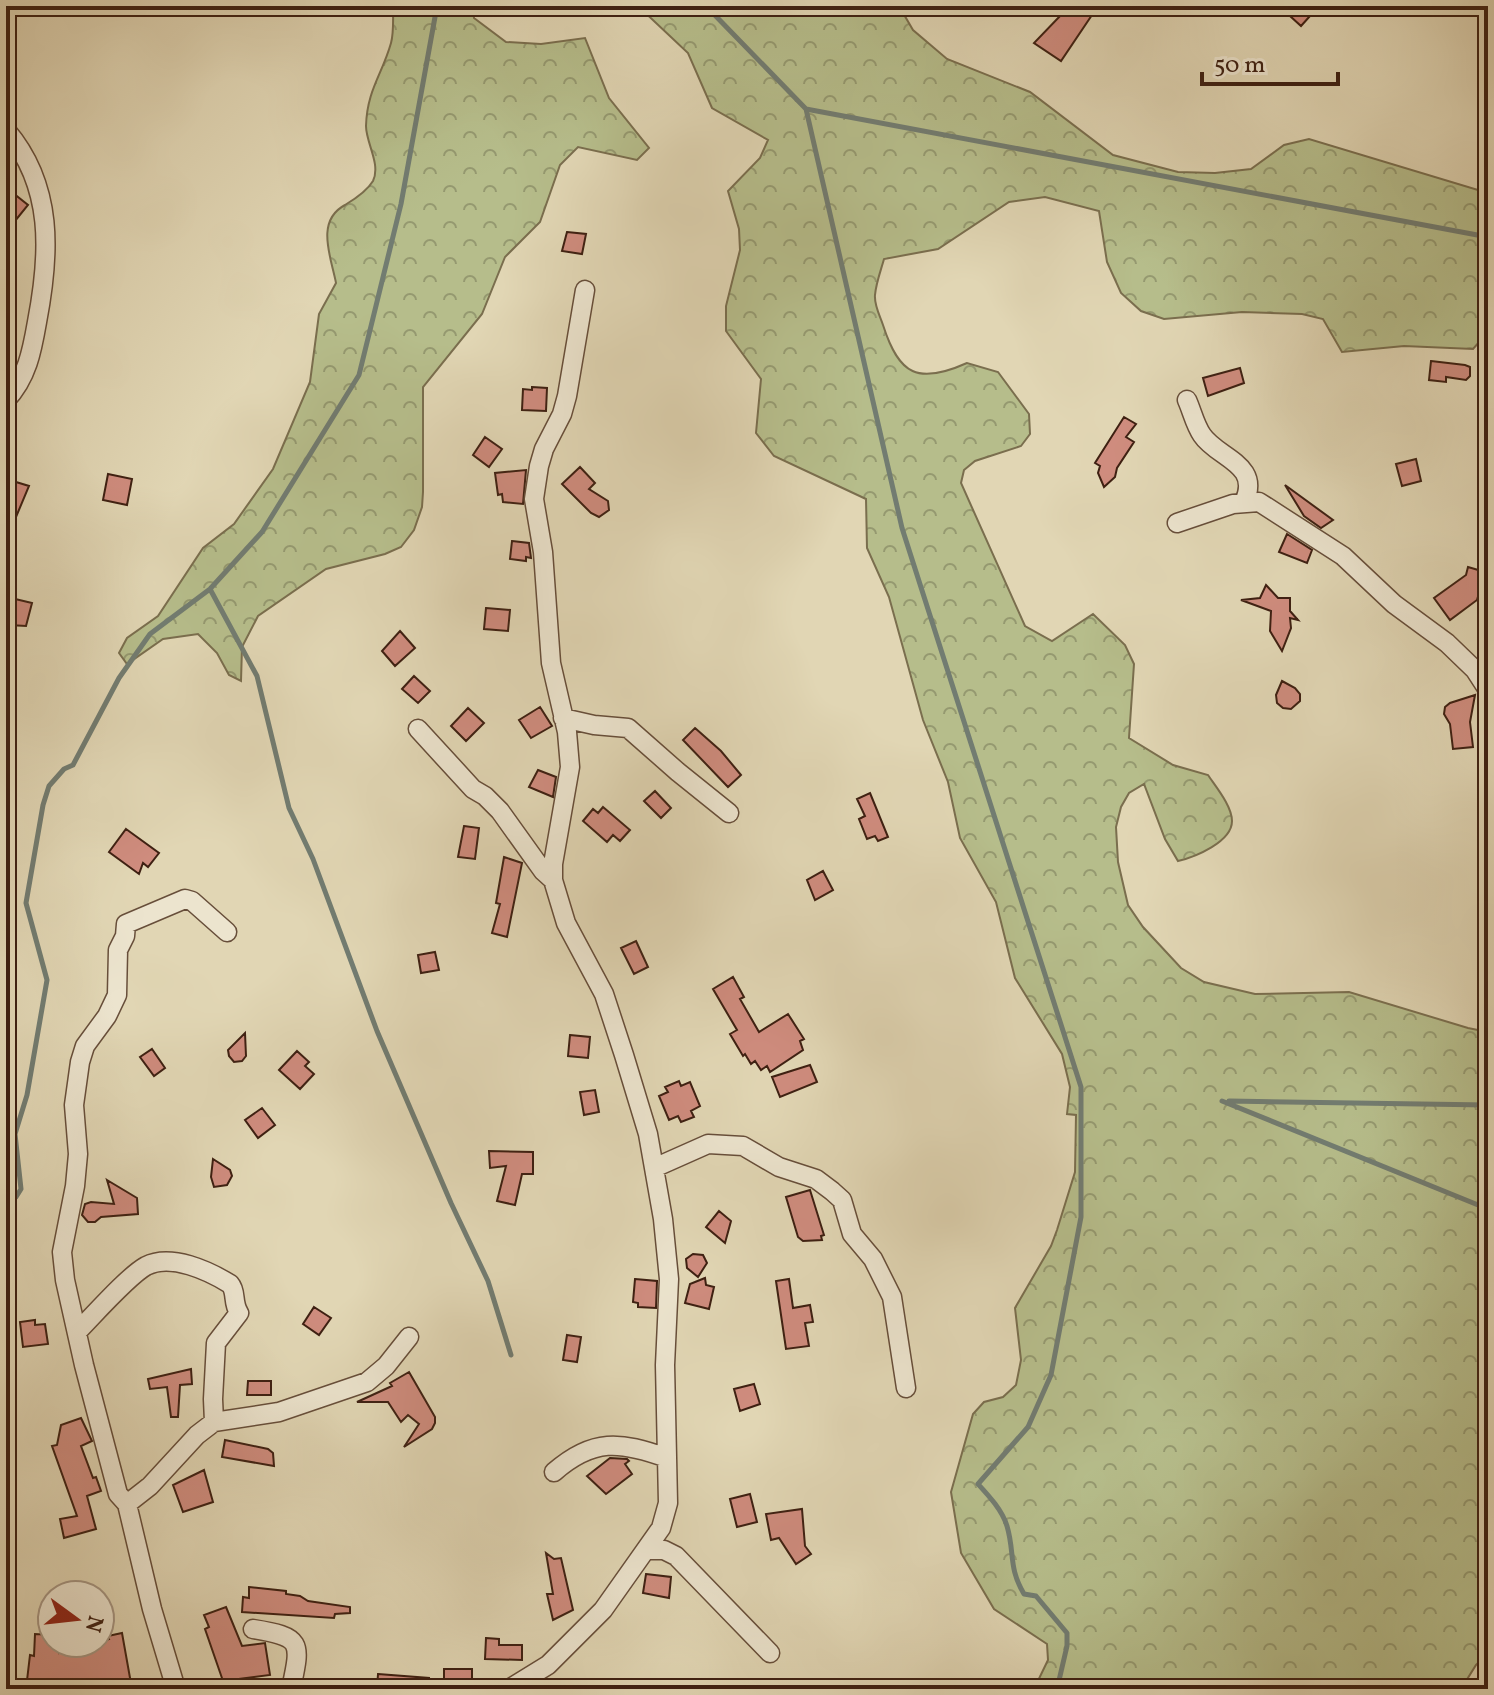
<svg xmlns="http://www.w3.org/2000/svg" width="1494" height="1695" viewBox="0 0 1494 1695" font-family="Vollkorn,serif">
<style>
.forest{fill:url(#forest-crowns);stroke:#7a6e4e;stroke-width:2}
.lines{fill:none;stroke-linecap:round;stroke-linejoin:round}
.stream{stroke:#727c71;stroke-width:5}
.building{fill:#cf8c7e;stroke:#3e2012;stroke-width:2}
.minor-casing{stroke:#674e3a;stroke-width:21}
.minor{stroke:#ece4ce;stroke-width:18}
</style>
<defs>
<pattern id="forest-crowns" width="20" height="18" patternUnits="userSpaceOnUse" patternTransform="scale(2)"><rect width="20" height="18" fill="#b6bd8b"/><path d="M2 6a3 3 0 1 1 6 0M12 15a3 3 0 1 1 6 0" fill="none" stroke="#959970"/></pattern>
</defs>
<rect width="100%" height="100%" fill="#e1d6b4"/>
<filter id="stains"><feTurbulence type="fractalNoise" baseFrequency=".0025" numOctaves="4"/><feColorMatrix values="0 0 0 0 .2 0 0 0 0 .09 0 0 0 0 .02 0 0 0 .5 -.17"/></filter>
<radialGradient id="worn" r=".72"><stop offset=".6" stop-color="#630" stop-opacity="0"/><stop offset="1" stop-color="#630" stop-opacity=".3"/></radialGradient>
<path class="forest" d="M393,6H473L474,18L506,42L541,44L585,38L609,98L649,148L637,160L578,147L560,165L540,222L505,257L482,314L423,387V492L422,507L414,530L401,547L385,554L326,569L258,616L242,647L241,681L229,675L217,653L198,634L163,639L127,664L119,653L127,638L158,616L203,548L234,524L273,469L310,382L319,314L336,283C331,257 315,221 345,205C355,199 367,191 373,181C381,164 366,143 366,126C367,90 382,75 391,43C394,32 393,18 393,6Z
M638,6H899L913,30L947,59L1030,92L1113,155L1178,172L1215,173L1251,169L1284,145L1309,139L1488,193V332L1473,349L1404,346L1342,352L1323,319L1302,314L1242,312L1164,319L1141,311L1121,293L1107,262L1099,211L1045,197L1009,202L938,249L884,259C881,270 876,283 875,295C874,305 880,316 883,325C899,375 918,385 967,363L998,372L1029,414L1030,434L1021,446L975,461L964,470L961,483L1025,626L1052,641L1093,614L1125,645L1134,664L1129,738L1173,765L1208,775C1216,787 1232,806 1232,821C1232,842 1195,857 1178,861L1165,839L1144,784L1129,793L1121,807L1116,827L1118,862L1128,905L1143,927L1181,968L1204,982L1255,994L1349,992L1468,1028L1488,1032V1654L1476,1665L1461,1689H1034L1048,1660L1047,1644L994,1609L961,1553L951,1492L973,1414L984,1402L1003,1397L1016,1385L1021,1360L1015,1308L1051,1246L1057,1230L1075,1172L1076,1115L1067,1114L1070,1087L1062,1054L1015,978L996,902L960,838L948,782L923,720L889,597L867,548L866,499L774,456L756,433L761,379L726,331V306L740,250L739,229L728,191L760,158L768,140L712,108L688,53Z"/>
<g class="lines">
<path class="stream" d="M706,6L806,109L902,528L1081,1087V1217L1051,1375L1028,1427L978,1484C989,1496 1002,1510 1007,1526C1015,1553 1008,1567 1024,1594L1036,1596L1067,1633V1646L1057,1689
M806,109L1488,237
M210,589L257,676L289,808L313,859L377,1031L451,1203L488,1281L511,1355
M1222,1101L1488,1209
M1229,1101L1488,1105
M6,1204L16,1197L21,1189L15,1134L27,1095L47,980L26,903L43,805L49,786L64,769L73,765L119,678L150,634L210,589L262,532L359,375L401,204L437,6
M6,1215L9,1230L6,1255"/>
</g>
<path class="building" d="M1051,6H1098L1061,61L1034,43L1061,15Z
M1279,6H1319L1301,26Z
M13,193L28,205L15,221L6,214V202Z
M567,232L586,234L582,254L562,251Z
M1431,361L1465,365L1470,367V376L1466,380L1446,377V382L1429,380Z
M1240,368L1244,383L1208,396L1203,378Z
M532,387L547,388L546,411L522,410L523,389L532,390Z
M1124,417L1136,424L1126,437L1134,442L1117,468L1115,477L1104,487L1098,473L1100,466L1095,463Z
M485,437L502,449L489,467L473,455Z
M1416,459L1421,481L1402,486L1396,464Z
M580,467L595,483L589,489L608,501L609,510L599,517L591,513L562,484Z
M526,470L523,504L503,502L502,494L498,495L495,473Z
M108,474L132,479L127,505L103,500Z
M16,482L29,486L8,536L6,498L9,490L12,491Z
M1285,485L1333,520L1321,528L1304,516Z
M1287,534L1312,550L1307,563L1279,552Z
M512,541L529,543L531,558L526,557V561L510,559Z
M1468,567L1485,572L1477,600L1450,620L1434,598L1466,575Z
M1266,585L1278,598H1290V611L1298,620L1290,618L1291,628L1282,651L1270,631L1271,611L1241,600L1260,598Z
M11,598L32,603L26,626L9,625Z
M486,608L510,610L508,631L484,629Z
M400,631L415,648L395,666L382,651Z
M414,676L430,691L418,703L402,689Z
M1282,681L1295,688L1300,694V701L1291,709L1283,708L1277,703L1276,695Z
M1475,695L1470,722L1473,747L1453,749L1450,724L1444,714L1445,707L1450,703Z
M540,707L552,726L531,738L519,720Z
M468,708L484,723L466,741L451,726Z
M695,728L721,751L741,775L728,787L683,740Z
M538,770L556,777L553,797L529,787Z
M655,791L671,808L661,818L644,801Z
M870,793L888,837L878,841L875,836L867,839L859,819L865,816L857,799Z
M603,807L630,830L620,841L613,835L607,842L583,821L593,809L598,813Z
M464,826L479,828L475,859L458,857Z
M126,829L159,853L148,867L143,863L139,874L109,852Z
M504,857L522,863L507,937L492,933L500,904L496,903Z
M823,871L833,890L815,900L807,880Z
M636,941L648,967L634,974L621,948Z
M435,952L439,970L421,973L418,955Z
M733,977L744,997L740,999L759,1032L788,1014L804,1039L800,1041L803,1050L770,1072L767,1066L761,1070L755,1061L751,1064L745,1054L743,1056L730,1034L737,1030L713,989Z
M245,1033L246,1056L242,1061L234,1062L229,1056L228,1050Z
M570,1035L590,1037L588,1058L568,1056Z
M152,1049L165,1068L154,1076L140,1057Z
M297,1051L309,1062L305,1066L314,1074L300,1089L279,1070Z
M810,1065L817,1082L780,1097L772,1077Z
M679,1081L681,1086L690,1082L700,1106L691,1111L694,1117L681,1122L678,1116L669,1120L659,1096L668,1092L665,1087Z
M595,1090L599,1112L584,1115L580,1092Z
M262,1108L275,1125L258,1138L245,1120Z
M489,1151L533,1152V1174H522L515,1205L497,1201L506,1166L490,1168Z
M213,1159L230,1170L232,1176L227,1185L214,1187L211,1177Z
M107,1180L137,1198L138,1214L101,1217L95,1222H88L82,1215L85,1204L91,1202L114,1204Z
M810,1190L824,1235L821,1236L822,1240L803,1241L798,1237L786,1197Z
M719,1211L731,1221L725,1243L706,1227Z
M693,1254L703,1255L707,1263L698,1277L687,1268L686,1259Z
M705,1278L706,1285L714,1287L709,1309L685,1303L690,1284Z
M635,1279L657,1281L656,1308L638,1307V1303L633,1302Z
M789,1279L793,1308L810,1305L813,1322L805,1323L809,1346L786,1349L776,1281Z
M314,1307L331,1318L319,1335L303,1324Z
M35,1320V1325L45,1324L48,1344L23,1347L20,1322Z
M567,1335L581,1337L577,1362L563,1360Z
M191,1369L192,1384L180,1385L178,1417H171L167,1387L150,1389L148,1379Z
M409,1372L435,1417V1423L432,1429L404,1447L419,1424L408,1415L401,1422L388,1402H357L392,1386L390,1383Z
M248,1381H271V1395H247Z
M754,1384L760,1404L740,1411L734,1389Z
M81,1418L92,1441L81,1446L93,1478L96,1477L101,1491L87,1496L96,1529L64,1538L60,1519L77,1516L52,1446L57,1445L61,1425Z
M225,1440L268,1449L273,1453L274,1466L222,1457Z
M610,1458L627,1459L629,1461L625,1464L632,1474L606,1494L587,1476Z
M204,1470L213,1502L183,1512L173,1485Z
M750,1494L757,1522L737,1527L730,1499Z
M802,1509L805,1546L811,1554L796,1564L779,1538L771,1540L766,1514Z
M546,1553L554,1559L561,1558L573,1610L553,1620L547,1594H553Z
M646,1574L671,1577L669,1598L643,1593Z
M249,1587L286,1591V1594L300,1596L308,1601L350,1607V1613L335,1614L334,1618L242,1612L243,1597L249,1598Z
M226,1607L242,1646L265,1643L270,1675L223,1681L205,1629L209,1627L204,1615Z
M122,1633L132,1689H26L30,1655L34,1656L35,1634L52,1635V1643H59V1653L97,1646L96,1643L109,1639L108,1636Z
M486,1638L499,1639V1645H522V1660L485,1659Z
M444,1669H472V1689H444Z
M378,1674L429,1678L428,1689H377Z"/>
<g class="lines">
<defs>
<path id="minor" d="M6,130C54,186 50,254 37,322C32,351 27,378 6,400
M1187,400C1192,411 1195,425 1202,435C1217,458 1262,464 1244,502
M1177,523L1233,504L1259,502L1343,556L1394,604L1447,643L1475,670L1488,690
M563,718L594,725L628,728L678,772L729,813
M418,729L473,789L485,796L500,811L543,871L553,880
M654,1168L708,1144L743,1146L779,1167L816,1179L832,1191L842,1200L852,1234L873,1259L892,1297L906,1388
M77,1332C93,1316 128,1276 146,1266C171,1253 209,1271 230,1284C237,1292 232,1302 239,1313L216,1343L213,1399L214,1422
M554,1472C593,1438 620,1441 667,1458
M127,1504L150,1486L197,1435L214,1422L279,1412L367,1382L386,1366L409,1337
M646,1550H664L676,1556L770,1653
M253,1629C303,1637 301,1642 291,1689
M176,1689L152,1609L127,1504L118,1494L84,1365L65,1280L62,1252L75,1186L78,1154L74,1105L80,1062L85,1046L107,1016L117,995L118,950L125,936L126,924L185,899L192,901L227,932
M509,1689L548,1665L603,1610L661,1528L668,1503L665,1365L669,1279L663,1219L648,1134L624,1055L604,994L566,923L553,880V864L570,767L567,732L551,663L543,552L534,499L539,466L544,449L562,414L567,396L585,290"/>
</defs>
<use href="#minor" class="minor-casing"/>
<use href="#minor" class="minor"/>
</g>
<rect width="1494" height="1695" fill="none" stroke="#e1d6b4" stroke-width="32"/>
<rect x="8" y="8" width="1478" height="1679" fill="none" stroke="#3e2012" stroke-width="4"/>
<rect x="16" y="16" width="1462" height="1663" fill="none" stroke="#3e2012" stroke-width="2"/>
<g transform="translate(76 1619) rotate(105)"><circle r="38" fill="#ece4ce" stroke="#a69683" stroke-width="2"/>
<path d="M0-6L14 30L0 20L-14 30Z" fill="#8f2418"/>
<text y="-12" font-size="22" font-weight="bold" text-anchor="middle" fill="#3e2012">N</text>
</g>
<path d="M1202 72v12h136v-12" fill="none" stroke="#3e2012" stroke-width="4"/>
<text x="1214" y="72" font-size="24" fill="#3e2012" stroke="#ece4ce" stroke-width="6" paint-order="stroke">50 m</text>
<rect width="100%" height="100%" filter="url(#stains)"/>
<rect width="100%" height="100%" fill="url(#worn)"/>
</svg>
